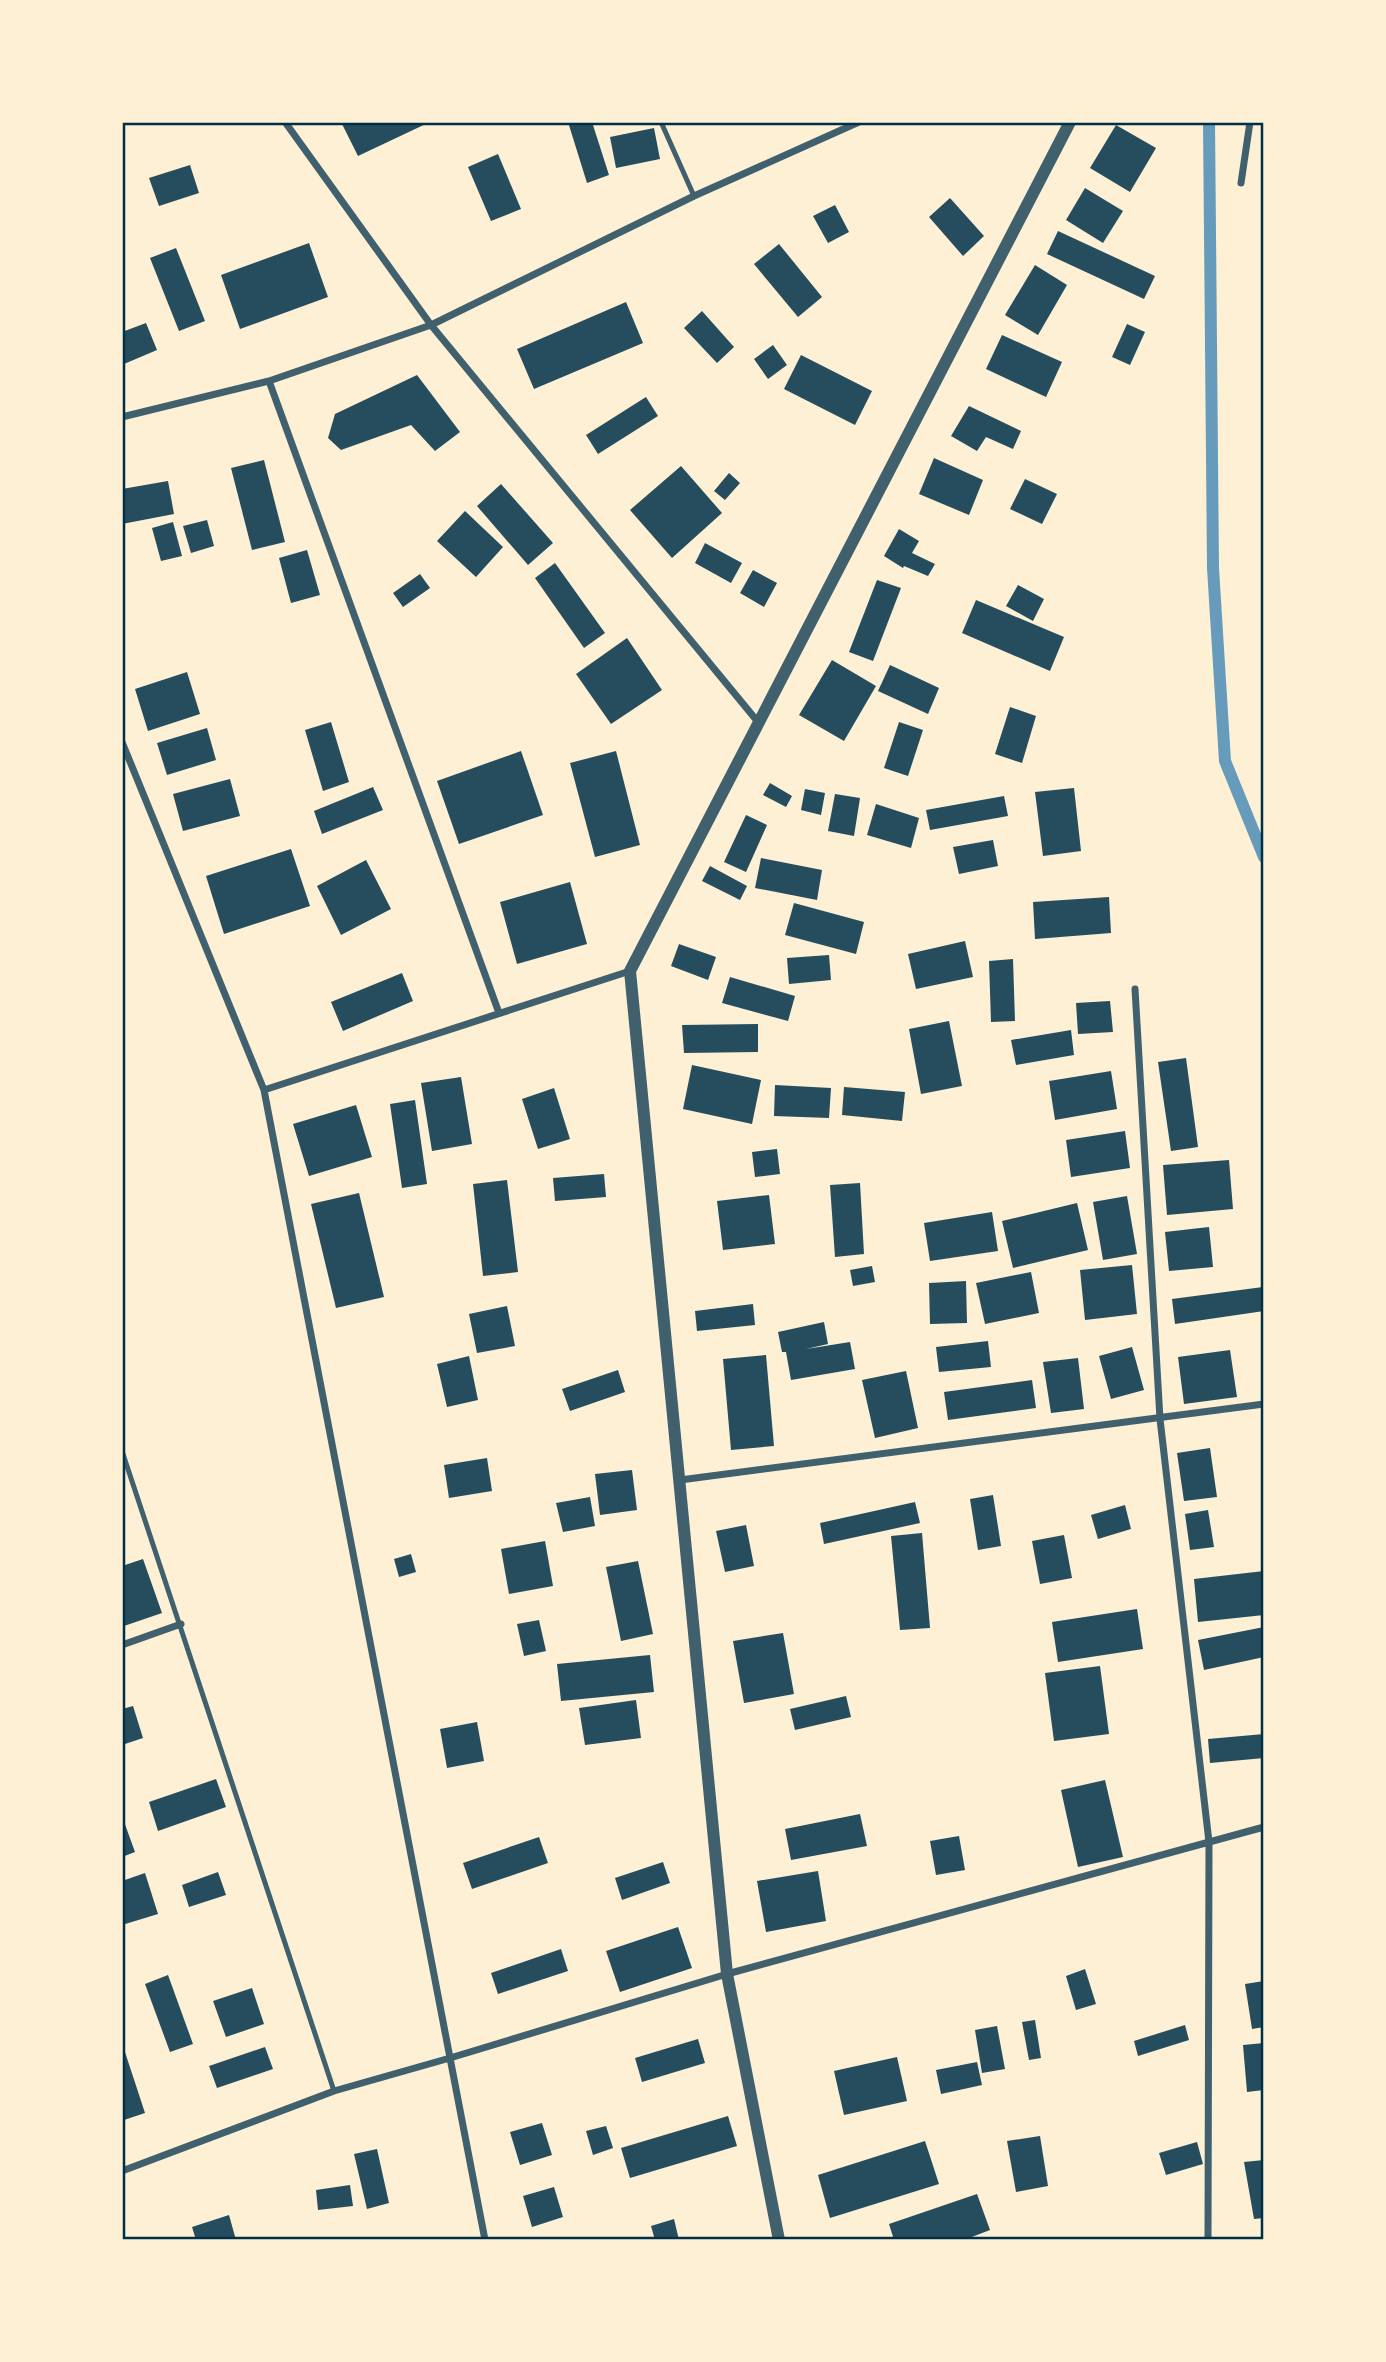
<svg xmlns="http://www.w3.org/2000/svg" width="1386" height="2362" viewBox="0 0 1386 2362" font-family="'Open Sans',sans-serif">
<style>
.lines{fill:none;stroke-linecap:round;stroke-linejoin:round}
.stream{stroke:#669bbc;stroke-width:12}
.building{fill:#264d5e}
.service{stroke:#3f606c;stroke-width:5}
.minor{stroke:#3f606c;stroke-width:7}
.tertiary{stroke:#3f606c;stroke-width:12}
.neatline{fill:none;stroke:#003049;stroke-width:2.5}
</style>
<rect width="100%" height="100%" fill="#fdf0d5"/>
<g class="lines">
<path class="stream" d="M1209,122L1213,568L1225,761L1264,857"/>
</g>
<path class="building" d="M341,122H430L358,156Z
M568,122H592L609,175L587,183Z
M1116,125L1156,148L1130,192L1090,168Z
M654,128L660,159L616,168L610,137Z
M498,154L521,209L491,221L468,167Z
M190,165L199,193L159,206L149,178Z
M1085,188L1123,211L1103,243L1066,220Z
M950,198L984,236L963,256L929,217Z
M835,205L849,232L828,243L813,216Z
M1058,231L1155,276L1144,299L1047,254Z
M309,243L328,297L240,329L221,275Z
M779,244L822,297L798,317L754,264Z
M176,248L205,321L179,331L150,258Z
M1035,265L1067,285L1038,335L1005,315Z
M626,302L643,343L534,389L517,349Z
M702,311L734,347L717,363L684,328Z
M146,323L157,350L124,364L122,332Z
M1127,324L1145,332L1130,365L1112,357Z
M1002,335L1062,362L1046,397L986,369Z
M773,345L787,365L768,379L754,359Z
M801,355L872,391L855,425L784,389Z
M417,375L460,432L435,451L411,425L341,450L328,438L335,414Z
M646,397L658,416L598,454L586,435Z
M969,406L1021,431L1013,449L986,437L977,451L951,436Z
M934,458L983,480L969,515L919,494Z
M264,460L285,542L252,550L231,468Z
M681,466L722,513L672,558L630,510Z
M729,473L740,483L725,500L714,491Z
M1025,479L1057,494L1042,524L1010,509Z
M168,481L174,514L122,524V489Z
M501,484L553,543L528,565L477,506Z
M465,511L503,547L476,577L437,541Z
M207,520L214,546L191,553L183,526Z
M173,522L182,556L161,561L152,528Z
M899,529L919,541L912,553L935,564L928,576L904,566L903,568L884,556Z
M705,543L742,563L731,583L695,563Z
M307,550L320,595L291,603L279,558Z
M555,563L605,633L584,648L535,578Z
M753,570L777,583L764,607L740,593Z
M420,574L430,588L403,607L393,593Z
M877,580L901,588L873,661L849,652Z
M1018,585L1044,599L1033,621L1006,606Z
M976,600L1064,637L1050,671L962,633Z
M627,638L662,690L611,724L576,674Z
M832,660L876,686L844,741L799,715Z
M890,665L939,688L928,714L878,691Z
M187,672L200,714L148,731L135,689Z
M1010,707L1036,716L1022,763L995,754Z
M331,722L349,782L323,791L305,730Z
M899,722L923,730L908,776L884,768Z
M207,728L216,760L167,775L157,743Z
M521,751L543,815L459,844L437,781Z
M616,751L640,845L595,857L570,763Z
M230,779L240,816L183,831L173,794Z
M770,783L792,796L786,807L763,795Z
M373,787L383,810L322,834L314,811Z
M1074,788L1081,851L1043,856L1035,792Z
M805,789L825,793L821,815L801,810Z
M835,794L860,798L854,836L828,831Z
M1004,796L1008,816L930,830L926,810Z
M876,804L919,818L911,848L867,835Z
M746,815L767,825L746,872L724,862Z
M993,840L998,866L959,874L953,847Z
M291,849L310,906L224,934L206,876Z
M761,858L822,870L817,900L755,888Z
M366,860L391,909L341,935L317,886Z
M710,866L747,886L740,900L702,881Z
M570,882L587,944L517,964L500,902Z
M1109,897L1111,933L1035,939L1033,902Z
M794,903L864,922L856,954L785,935Z
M965,941L973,977L916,989L908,954Z
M679,944L716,957L708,980L671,966Z
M829,955L831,980L789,984L787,958Z
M1013,959L1015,1021L991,1022L989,961Z
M402,973L413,1001L343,1031L331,1002Z
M730,977L795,996L788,1021L722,1003Z
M1110,1001L1113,1032L1078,1034L1076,1003Z
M949,1021L962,1086L921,1094L909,1029Z
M758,1024V1052L684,1053L682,1025Z
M1071,1030L1074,1055L1016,1065L1011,1040Z
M1186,1058L1198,1147L1171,1151L1158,1062Z
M692,1065L761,1080L752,1124L683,1109Z
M1111,1071L1117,1109L1055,1120L1049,1081Z
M461,1077L472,1144L432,1151L421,1083Z
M775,1085L831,1088L829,1118L774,1116Z
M844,1087L905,1092L902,1121L842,1115Z
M554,1088L570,1139L538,1149L522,1099Z
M415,1100L427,1184L402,1188L390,1104Z
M356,1105L372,1157L309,1176L293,1124Z
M1125,1131L1130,1168L1071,1177L1066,1140Z
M777,1149L780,1174L755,1177L752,1152Z
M1229,1160L1233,1209L1167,1215L1163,1165Z
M604,1174L606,1197L555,1201L553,1178Z
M507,1180L518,1272L483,1276L473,1184Z
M860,1183L864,1254L835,1257L830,1185Z
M359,1193L384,1297L336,1308L311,1204Z
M769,1195L775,1244L723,1250L717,1201Z
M1127,1196L1137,1254L1103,1260L1093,1202Z
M1077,1203L1088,1250L1013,1268L1002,1221Z
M992,1212L998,1251L930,1261L924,1223Z
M1209,1227L1213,1267L1169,1271L1165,1232Z
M1132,1265L1137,1314L1085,1320L1080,1270Z
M872,1266L875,1282L853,1286L850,1270Z
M1031,1272L1039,1313L985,1324L976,1283Z
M966,1281L967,1323L930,1324L929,1283Z
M1263,1287L1264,1311L1175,1324L1172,1299Z
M753,1304L755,1325L697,1331L695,1311Z
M507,1306L515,1346L477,1353L469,1314Z
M824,1322L828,1344L806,1349L850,1342L855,1369L791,1380L786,1352H782L778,1332Z
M988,1341L991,1367L939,1372L936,1347Z
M1132,1347L1144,1390L1111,1399L1099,1356Z
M1230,1350L1237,1397L1184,1404L1178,1357Z
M766,1355L774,1446L731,1450L723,1359Z
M469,1356L478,1400L447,1407L437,1364Z
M1078,1358L1084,1409L1051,1413L1043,1362Z
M618,1370L625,1392L570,1411L562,1389Z
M906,1371L918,1428L875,1438L862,1380Z
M1032,1380L1036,1408L948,1420L944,1392Z
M1210,1448L1217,1497L1184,1501L1177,1453Z
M487,1458L492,1491L449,1498L444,1465Z
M632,1470L637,1510L600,1515L595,1474Z
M993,1495L1001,1546L978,1550L970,1499Z
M590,1497L595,1526L563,1532L556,1503Z
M915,1502L920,1523L824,1544L820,1523Z
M1125,1505L1131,1529L1098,1539L1091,1515Z
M1208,1510L1214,1547L1190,1550L1185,1514Z
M746,1525L754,1566L725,1572L716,1531Z
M922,1533L930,1628L900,1630L891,1536Z
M1064,1535L1072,1578L1040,1584L1032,1541Z
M545,1541L553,1586L509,1594L501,1549Z
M411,1554L416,1572L399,1577L394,1559Z
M143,1559L162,1613L124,1626L122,1566Z
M638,1561L653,1634L621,1641L606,1567Z
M1264,1571V1615L1198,1622L1194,1579Z
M1137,1609L1143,1649L1058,1662L1052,1622Z
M539,1620L546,1651L524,1656L517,1624Z
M1264,1627V1657L1204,1670L1198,1640Z
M783,1633L794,1694L744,1703L733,1641Z
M650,1655L654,1692L561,1701L557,1664Z
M1100,1666L1109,1734L1054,1741L1045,1673Z
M846,1696L851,1717L795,1730L790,1709Z
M636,1700L641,1738L585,1745L579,1708Z
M133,1706L143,1738L122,1745V1709Z
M477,1722L484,1761L447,1768L440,1729Z
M1264,1734V1758L1210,1763L1208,1739Z
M216,1779L226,1807L158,1831L149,1802Z
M1105,1780L1123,1857L1078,1867L1061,1790Z
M860,1814L867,1846L791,1860L785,1829Z
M122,1816L135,1852L122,1857Z
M959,1836L965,1870L936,1875L930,1841Z
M539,1837L548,1863L472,1889L463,1863Z
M663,1862L670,1883L622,1900L615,1878Z
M818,1871L826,1921L766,1932L757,1881Z
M218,1872L226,1895L189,1907L182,1885Z
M145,1873L158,1914L122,1925V1881Z
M678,1927L692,1968L620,1992L606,1951Z
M561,1949L568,1971L498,1994L491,1973Z
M1085,1969L1096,2004L1076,2010L1066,1976Z
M168,1975L193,2044L170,2052L145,1984Z
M1264,1981V2027L1252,2029L1245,1984Z
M252,1988L264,2024L226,2037L213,2001Z
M1035,2020L1041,2058L1029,2060L1022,2022Z
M1185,2025L1189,2040L1138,2056L1134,2041Z
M997,2026L1005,2069L982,2073L975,2030Z
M698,2039L705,2063L642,2082L635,2058Z
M1264,2043V2090L1247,2092L1243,2045Z
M123,2046L145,2113L124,2120L122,2117Z
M265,2047L273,2069L217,2088L209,2066Z
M897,2057L907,2101L844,2115L834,2071Z
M977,2062L982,2085L941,2094L936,2070Z
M728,2116L737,2146L630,2178L621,2148Z
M542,2123L552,2155L520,2165L510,2132Z
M606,2126L613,2148L593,2155L586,2131Z
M1040,2136L1048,2186L1016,2192L1007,2141Z
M925,2141L939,2184L830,2218L818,2175Z
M1197,2142L1203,2164L1166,2175L1159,2153Z
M377,2149L389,2203L367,2209L354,2154Z
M1264,2160V2218L1254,2219L1244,2162Z
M350,2185L353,2206L318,2210L316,2190Z
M554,2187L563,2217L532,2227L523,2196Z
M977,2194L990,2230L964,2240H894L889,2224Z
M229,2215L236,2240H196L192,2227Z
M674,2219L679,2240H655L651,2226Z"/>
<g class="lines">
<path class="service" d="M661,122L694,196
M122,1451L334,2091"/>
<path class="minor" d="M285,122L431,325L758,722
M1241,183L1250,122
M269,381L499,1013
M122,417L269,381L431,325L694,196L859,122
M122,742L264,1090L485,2240
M1135,989L1160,1419L1209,1842L1208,2240
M264,1090L630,971
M680,1480L1264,1404
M122,1645L181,1624
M122,2171L334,2091L450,2058L727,1974L1264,1827"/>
<path class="tertiary" d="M779,2240L727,1974L630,971L1070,122"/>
</g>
<rect width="1386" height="2362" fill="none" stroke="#fdf0d5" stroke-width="248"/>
<rect x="124" y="124" width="1138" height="2114" class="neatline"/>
</svg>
